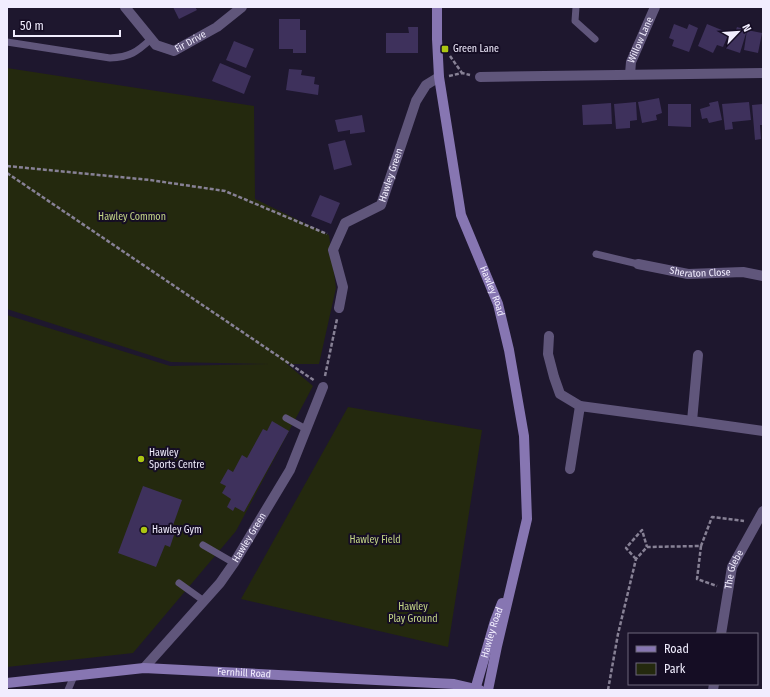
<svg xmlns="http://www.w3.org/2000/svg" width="770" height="697" viewBox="0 0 770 697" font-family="'Fira Sans Condensed',sans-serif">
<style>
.green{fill:#24290e}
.building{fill:#3e315c}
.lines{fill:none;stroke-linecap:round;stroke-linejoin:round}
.path{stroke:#878195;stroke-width:2.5;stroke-dasharray:4 2;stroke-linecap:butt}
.lane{stroke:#60567b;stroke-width:7}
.street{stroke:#60567b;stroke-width:10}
.secondary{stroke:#8776b2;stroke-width:10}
.poi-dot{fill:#acc612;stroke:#150d24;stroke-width:1.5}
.labels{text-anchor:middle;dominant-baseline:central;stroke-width:4;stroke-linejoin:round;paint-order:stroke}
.street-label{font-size:10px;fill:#f1edfe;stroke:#150d24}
.poi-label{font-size:10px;fill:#f1edfe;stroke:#150d24;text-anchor:start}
.park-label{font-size:10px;fill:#c4d687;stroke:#150d24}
</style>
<rect width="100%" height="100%" fill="#1e172e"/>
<path class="green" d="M7,68L254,106L255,199L329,235L336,288L319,364H287L313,386L236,531L133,653L7,667V315L170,366L270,364L171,362L7,309Z
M348,407L482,430L448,647L241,599Z"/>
<path class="building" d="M173,7H195L197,10L179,19Z
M279,19H300V30H306V53H293V49H279Z
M674,24L687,29L689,24L698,28L689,52L672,46L674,40L669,38Z
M707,24L729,33L723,47L717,45L713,53L698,46Z
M408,27H418V53H386V33H409Z
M737,27L747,30L740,53L725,48L730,32L735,33Z
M747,30L762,33L758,53L744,50Z
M234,41L254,49L246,68L226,60Z
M220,63L251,76L244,94L212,81Z
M289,69L302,70L301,75L315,77L314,84L319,85L318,95L286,90Z
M659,98L662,113L656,115L657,120L642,123L638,102Z
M718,101L722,120L709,123L707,118L702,119L700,109L710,106L709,103Z
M636,102L637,120L630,121V128L616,129L614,104Z
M749,102L751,120L732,122L733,129L725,130L722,104Z
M611,103L612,124L583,125L582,105Z
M668,104H691V127L668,126Z
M763,104V125H760L761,139L755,140L752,105Z
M362,115L365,132L350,134V130L338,132L335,120Z
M345,140L352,165L334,170L328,144Z
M320,195L340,203L331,224L311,216Z
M272,421L289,431L244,512L235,507L233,511L227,507L231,499L222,493L226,486L220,483L228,469L233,472L242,455L247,458L263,429L267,431Z
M143,486L182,500L171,531L175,532L170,547L165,545L156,567L118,553Z"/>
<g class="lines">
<path class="path" d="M450,56L462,73
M449,76L462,73L470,75
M7,166L150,180L225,191L327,234
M7,173L315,381
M325,376L337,319
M701,546L697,579L717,586
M636,559L626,548L642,530L647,547
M608,690L618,634L636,559L647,547L701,546L712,517L744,521"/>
<path class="lane" d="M576,7L575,21L595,39
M7,42L110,58C130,57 137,52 151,39
M596,254L638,264
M286,418L306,429
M203,545L234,563
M179,583L204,601
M68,690L74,676"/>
<g class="street">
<path id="s1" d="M125,7L156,45L174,51L217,27L242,7"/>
<path id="s2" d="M630,74L631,62L655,7"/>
<path d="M480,77L763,73"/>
<path id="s3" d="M638,264L688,274L743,272L763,276"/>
<path id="s4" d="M339,308L343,287L333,250L345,223L381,205L416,101L426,85L439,77"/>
<path d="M549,336L548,354L554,377L560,394L580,406"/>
<path d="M698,355L692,421L763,431"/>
<path d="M570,469L580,406L692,421"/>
<path id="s5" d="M721,634L732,567L763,511"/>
<path id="s6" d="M144,668L220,583L234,563L290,470L323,387"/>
<path d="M713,690L714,684"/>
</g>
<g class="secondary">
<path id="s7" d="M437,7V39L439,77L461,215L498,304L509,350L524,436L527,519L497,646L488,690"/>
<path id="s8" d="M7,683L144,668L454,684L480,690"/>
<path id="s9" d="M475,690L495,621L502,603"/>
</g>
</g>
<g class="poi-dot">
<rect x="441" y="45" width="8" height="8" rx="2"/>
<circle cx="141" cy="459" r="4"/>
<circle cx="144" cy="530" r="4"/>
</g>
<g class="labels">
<g class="street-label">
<text stroke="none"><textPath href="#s1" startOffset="87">Fir Drive</textPath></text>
<text stroke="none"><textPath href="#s2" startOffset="36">Willow Lane</textPath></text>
<text stroke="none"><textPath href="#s4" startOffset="161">Hawley Green</textPath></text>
<text stroke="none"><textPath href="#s3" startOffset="63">Sheraton Close</textPath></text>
<text stroke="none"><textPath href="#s7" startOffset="292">Hawley Road</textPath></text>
<text stroke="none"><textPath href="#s6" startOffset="168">Hawley Green</textPath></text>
<text stroke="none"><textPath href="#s5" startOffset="66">The Glebe</textPath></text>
<text stroke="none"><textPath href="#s9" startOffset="60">Hawley Road</textPath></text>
<text stroke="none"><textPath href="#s8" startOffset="238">Fernhill Road</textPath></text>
</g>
<g class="poi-label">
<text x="453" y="49">Green Lane</text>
<text x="149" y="453">Hawley<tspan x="149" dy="12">Sports Centre</tspan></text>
<text x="152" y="530">Hawley Gym</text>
</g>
<g class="park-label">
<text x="132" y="217">Hawley Common</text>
<text x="375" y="540">Hawley Field</text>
<text x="413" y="607">Hawley<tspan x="413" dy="12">Play Ground</tspan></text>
</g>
</g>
<rect width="770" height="697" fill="none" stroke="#f1edfe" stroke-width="16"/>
<rect x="628" y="633" width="130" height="52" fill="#150d24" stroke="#6d677b"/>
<rect x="636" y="646" width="20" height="6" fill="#8776b2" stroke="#6d677b"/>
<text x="664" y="653" font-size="12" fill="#f1edfe">Road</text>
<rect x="636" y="663" width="20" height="12" fill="#24290e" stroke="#6d677b"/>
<text x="664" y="673" font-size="12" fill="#f1edfe">Park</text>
<g transform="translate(738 32) rotate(65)" stroke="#150d24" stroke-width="3" paint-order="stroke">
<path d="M0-3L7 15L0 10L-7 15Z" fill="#f1edfe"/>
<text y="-6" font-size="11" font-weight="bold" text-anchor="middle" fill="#f1edfe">N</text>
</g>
<path d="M14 30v6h106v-6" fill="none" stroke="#f1edfe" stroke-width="2"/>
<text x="20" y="30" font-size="12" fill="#f1edfe" stroke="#150d24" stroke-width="3" paint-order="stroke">50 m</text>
</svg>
